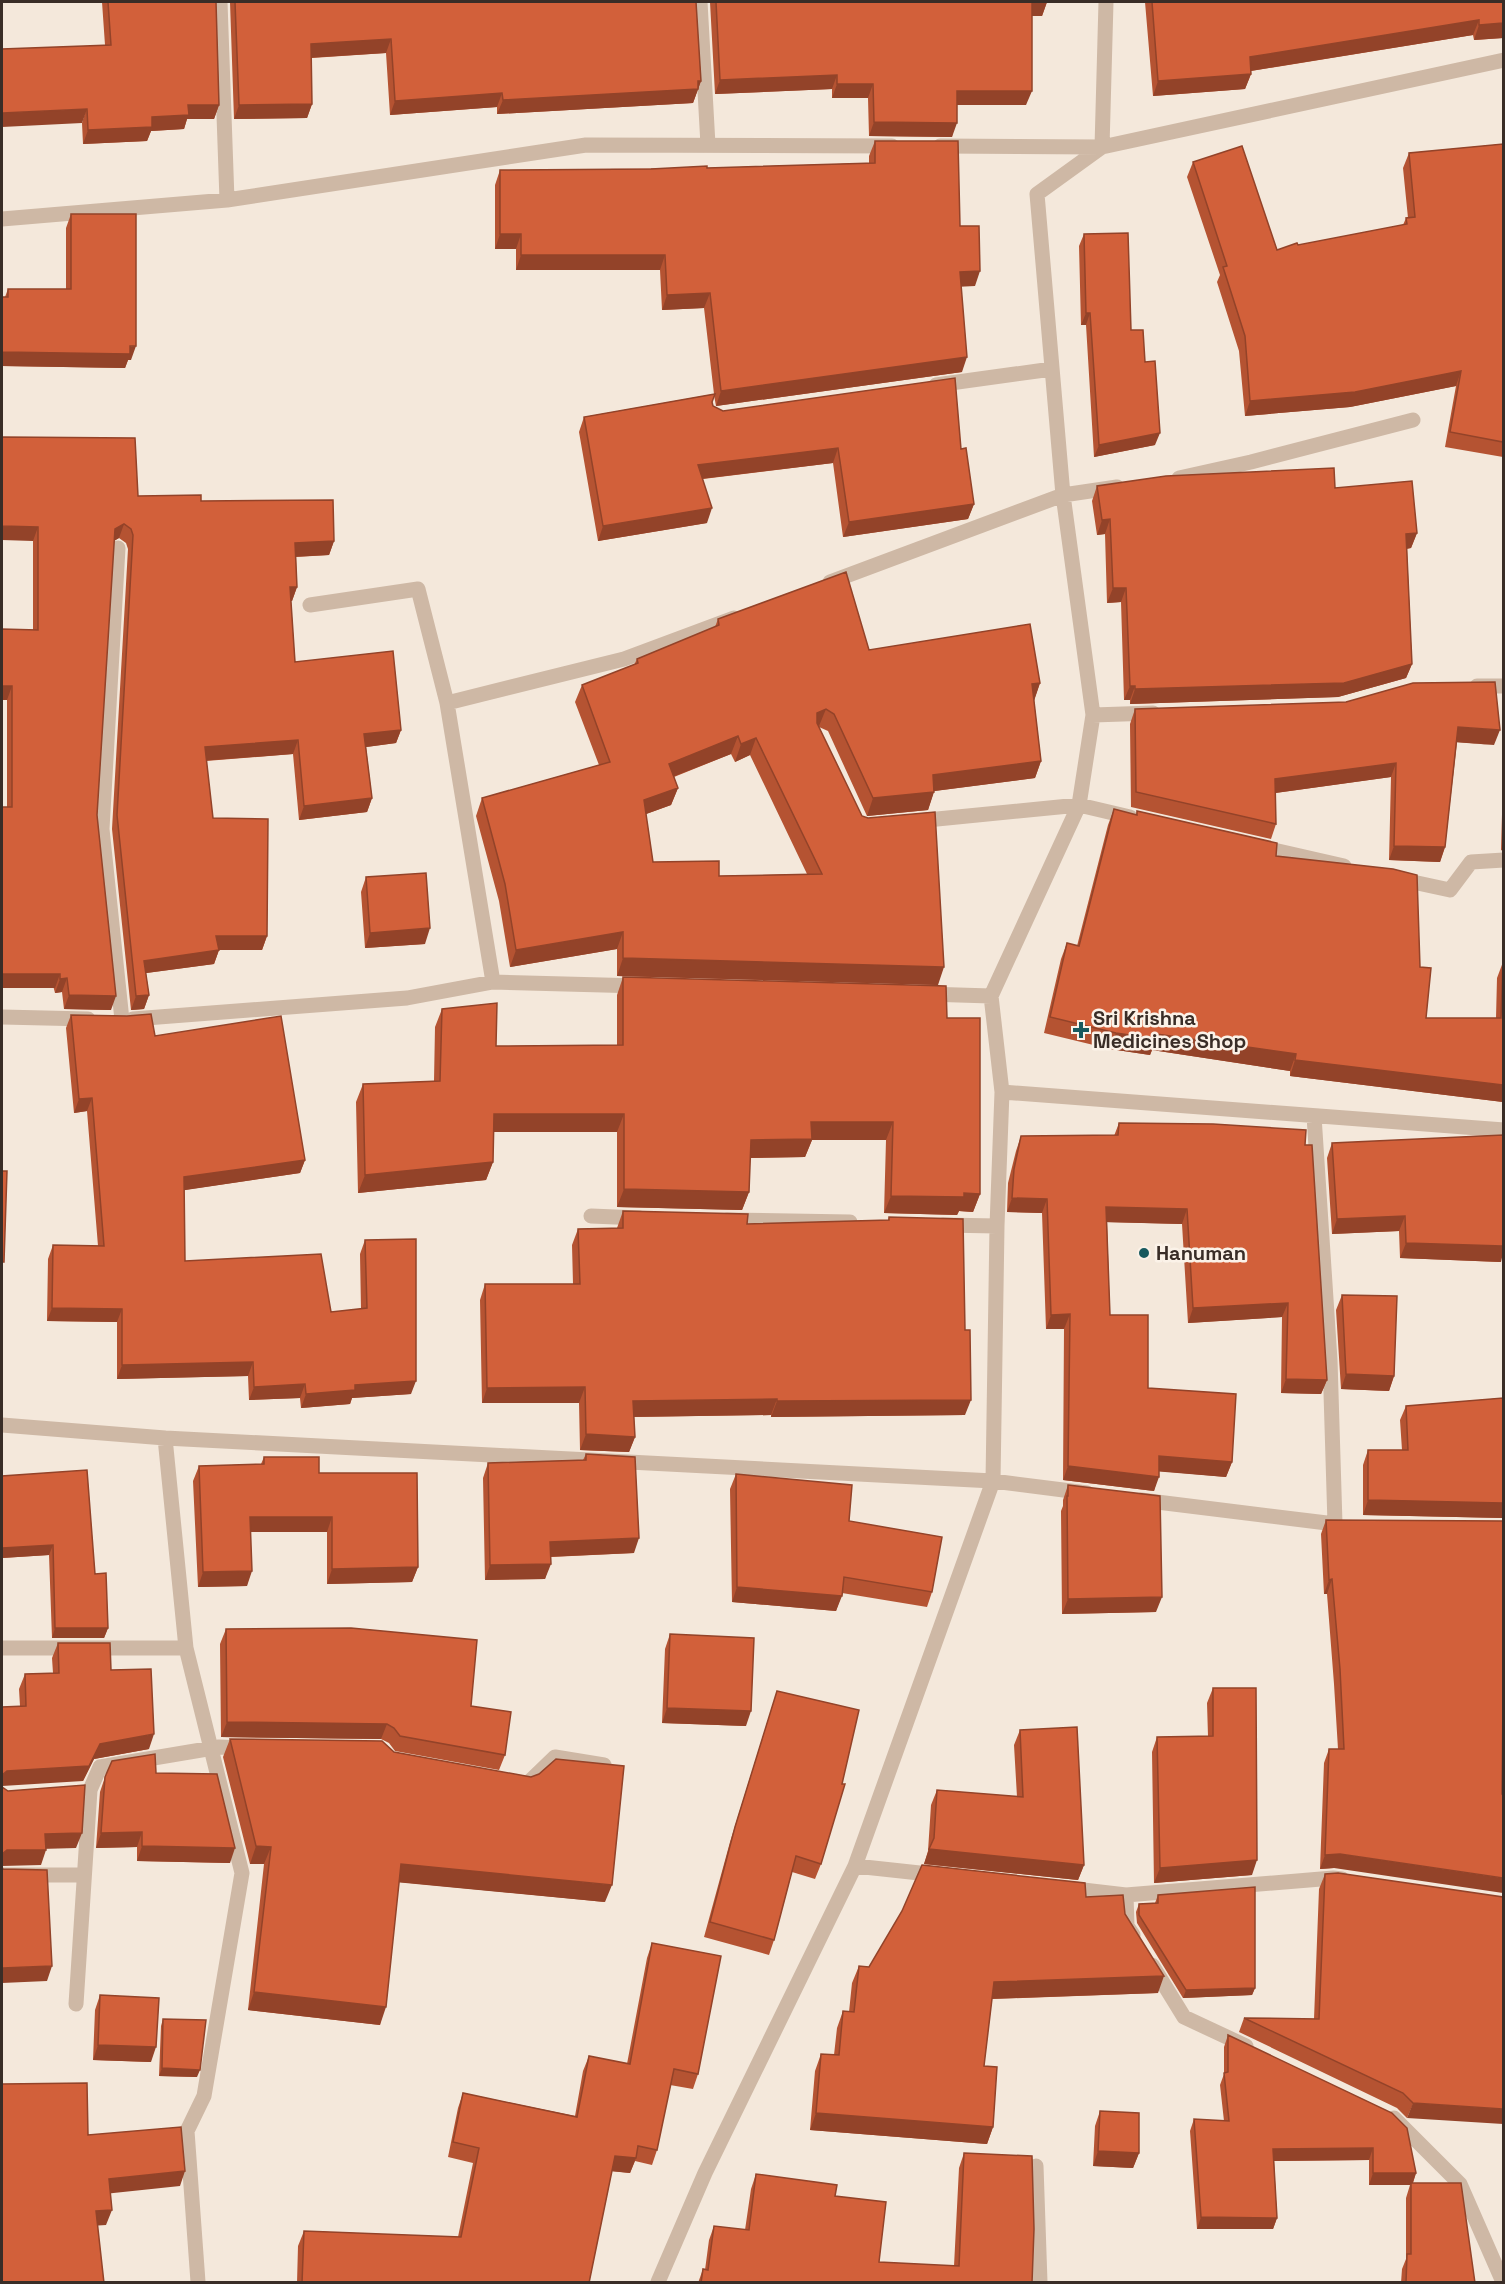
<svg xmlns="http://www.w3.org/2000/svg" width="1505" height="2284" viewBox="0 0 1505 2284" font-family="'Space Grotesk',sans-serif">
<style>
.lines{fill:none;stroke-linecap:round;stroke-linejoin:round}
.minor{stroke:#ceb8a5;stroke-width:15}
.wall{fill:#b55332;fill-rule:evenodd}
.shaded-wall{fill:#934329}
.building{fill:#d2603a;stroke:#934329;stroke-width:1.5;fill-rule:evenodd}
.poi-dot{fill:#185a5f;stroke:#fbf2e8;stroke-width:2}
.labels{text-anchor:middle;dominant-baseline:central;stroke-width:5;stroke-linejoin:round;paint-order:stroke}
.poi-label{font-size:20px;font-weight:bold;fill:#392d27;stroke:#fbf2e8;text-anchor:start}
</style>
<rect width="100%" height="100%" fill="#f4e8db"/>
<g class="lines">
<path class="minor" d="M220,2L227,200
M700,2L708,145
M940,146L1102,147L1504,60
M1102,147L1106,2
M2,219L227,200L586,145L892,146
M936,385L1052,369
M1179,478L1251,462L1413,420
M118,548L102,829L122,1020
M830,582L1063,495L1117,487
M310,605L418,589L447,703L493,982
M1477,686H1504
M447,703L624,659L734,618
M1093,715L1153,713
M917,821L1079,805L1130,817
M1256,846L1344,866
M1399,879L1450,890L1471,862L1504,860
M926,994L991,996
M2,1017L88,1019
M133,1019L407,998L493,982L641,986
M1002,1092L1504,1130
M591,1216L640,1218
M727,1220L850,1222
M943,1225L997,1226
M2,1425L165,1438L186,1648H2
M165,1438L993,1481L1087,1493
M1141,1500L1335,1524L1330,1360L1314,1116
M186,1648L242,1873L204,2096L187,2131L198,2282
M521,1784L526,1785L555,1757L604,1765
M855,1866L938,1875
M2,1875H84
M1066,1888L1126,1895L1127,1926L1133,1935
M1126,1895L1333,1878L1342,1879
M1152,1965L1184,2017L1246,2046
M76,2004L90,1790L100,1767L219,1747L246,1748
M1394,2118L1460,2184L1503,2282
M1036,2166L1040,2282
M658,2282L705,2173L855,1866L993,1481L997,1226L1002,1092L991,996L1079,805L1093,715L1063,495L1037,194L1102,147"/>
</g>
<path class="wall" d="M102,2H216L219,105L214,119H187L184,129L151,131L147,141L83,144L82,123L105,45Z
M230,2H696L701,81L693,103L497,114V107L390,115L386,53L312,58V104L307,118L234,119Z
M710,2H1047L1042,16H1032L1026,105H957L952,137L869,136L868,98H832V89L715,94Z
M1145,2H1503V38L1474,40L1473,35L1251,71V74L1245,89L1153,96Z
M875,141L960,226L975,286H961L962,372L716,406L714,395L712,402L713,406L723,411L961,449L974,504L968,519L843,537L833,463L703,479L707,523L598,541L579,432L584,417L714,394L704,308L662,310L660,270H516V249H495V185L500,170L707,168L869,163V156Z
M1503,144V457L1445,447L1456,386L1350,407L1245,416L1239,351L1217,282L1220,275L1187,177L1193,162L1277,250L1403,225L1406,218H1408L1403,168L1409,153Z
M71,214L131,360H128L125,368L2,366V297H5L8,289H66V228Z
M1084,234L1145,362L1155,445L1094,457L1086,325H1081L1079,246Z
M2,437L138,496L201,501L334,541L329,555L296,557L297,587L292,601H291L295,662L401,730L396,743L366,747L372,798L367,812L299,820L293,754L206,761L213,818L267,936L262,950H219L214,964L146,973L149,995L144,1009L131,1010L112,829L128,549L126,543L119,538L114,541L97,815L111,1010L64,1009L62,992L55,993L7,807V700H2L33,630V541Z
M1097,486L1335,488L1417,533L1411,548L1407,549L1412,664L1406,678L1338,697L1130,704V700H1124L1121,602L1107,603L1105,534L1097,535L1092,501Z
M718,619L1040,683L1034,700L1041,761L1035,778L934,791L928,810L867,816L828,731L819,727L938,985L617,976V949L510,967L499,901L476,816L482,798L599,765L575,702L582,685L634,665L637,659L715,627ZM731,754L735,762L750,755L807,874L719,876L653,862L646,814L671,805L678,788L674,777Z
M1135,709L1494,745L1457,742L1445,847L1440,862L1389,860L1391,777L1275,793L1276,824L1271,839L1131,807L1130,724Z
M1503,779V851L1501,850Z
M1114,809L1136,815L1137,811L1276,856L1420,967L1426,1018H1496L1497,978L1503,962V1102L1290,1076V1071L1152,1050L1150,1055L1110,1049L1044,1033L1061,959L1067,943L1077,946L1108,825Z
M366,877L425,944L365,948L361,892Z
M623,977L947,1018L980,1194L973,1212L959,1211L957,1215L884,1213L886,1140H812L805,1157L750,1158L749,1192L742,1210L617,1207V1132H493V1162L486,1180L358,1193L356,1102L363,1084L434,1081L435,1027L442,1009L496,1046L617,1045V995Z
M71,1015L155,1036L305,1160L300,1173L184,1190L185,1261L331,1312L361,1309L360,1254L365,1240L411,1394L352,1398L350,1404L301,1408L300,1398L249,1400L248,1376L117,1379V1322L47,1321L48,1259L53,1245L98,1246L87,1111L74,1113L66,1028Z
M1119,1123L1305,1145L1327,1380L1321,1394L1281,1393L1282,1317L1188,1323L1182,1224L1107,1222L1110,1315L1148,1388L1232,1462L1226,1477L1159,1471L1154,1491L1063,1480L1064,1329H1046L1042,1213L1007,1212L1008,1183L1016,1151L1021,1136H1114Z
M1332,1143L1501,1262L1400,1258L1399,1231L1332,1234L1327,1158Z
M623,1211L747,1224L888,1220L889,1217L965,1415L771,1417V1415L634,1417L635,1437L629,1452L580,1450L579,1403H482L480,1300L485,1284H573L572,1245L578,1229L617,1228Z
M1342,1295L1394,1376L1389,1391L1341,1389L1336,1310Z
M1503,1398V1518L1363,1515V1465L1368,1450H1402L1400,1420L1406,1406Z
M586,1454L634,1553L551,1557L545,1579L485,1580L483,1478L488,1463L583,1460Z
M264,1457L319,1473L418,1567L412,1582L327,1584V1532H251L247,1586L198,1587L193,1481L199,1466L261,1464Z
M736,1474L849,1521L932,1592L927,1607L842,1593L836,1611L732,1602L730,1489Z
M2,1476L95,1574L108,1628L104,1638H52L49,1555L2,1558Z
M1068,1485L1156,1612L1062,1614L1061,1511L1063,1506V1500Z
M1326,1520L1503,1521L1334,1868L1320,1869L1324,1763L1329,1749H1338L1334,1684L1327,1594H1324L1321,1534Z
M226,1629L471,1706L505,1755L499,1770L395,1751L389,1743L381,1739L221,1737L220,1644Z
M670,1634L746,1726L662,1723L665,1649Z
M58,1643L111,1670L149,1749L94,1759L83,1781L20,1706L19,1689L25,1674L53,1673L52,1658Z
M1213,1688L1252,1875L1154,1883L1152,1752L1157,1737L1208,1736L1207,1703Z
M777,1691L821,1864L815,1879L792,1872L774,1940L769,1955L704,1937L730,1842Z
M1020,1730L1084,1865L1078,1880L924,1864L928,1851L931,1805L937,1790L1017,1797L1014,1745Z
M230,1739L394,1752L605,1902L399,1882L380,2025L248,2010L264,1864H250L223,1757Z
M156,1773L230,1863L137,1861V1847L96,1848L100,1792L105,1777Z
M1325,1874L1503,1897L1407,2118L1397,2108L1239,2032L1244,2018L1314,2019L1319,1889Z
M1158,1895L1255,1988L1252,1995L1183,1998L1137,1923L1136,1912L1139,1904L1155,1903Z
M1086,1897L1125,1914L1158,1993L992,1999L984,2066L993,2127L987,2144L810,2130L815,2071L821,2054L834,2055L837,2028L843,2011L849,2012L852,1983L859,1966L869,1967Z
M652,1943L698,2074L693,2089L670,2085L657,2150L652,2165L635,2161L630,2173L612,2171L589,2283H297L298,2246L304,2231L458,2237L473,2163L448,2157L458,2108L463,2093L575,2116L583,2071L589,2056L627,2064L647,1958Z
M100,1995L151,2062L93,2060L95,2010Z
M163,2019L197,2077L159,2076L161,2026Z
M1228,2035L1416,2173L1413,2183L1475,2283H1401L1402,2269L1406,2259V2198L1410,2185H1369V2160L1274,2161L1277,2218L1273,2229H1197L1190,2131L1194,2119L1224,2121L1220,2085L1224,2074V2047Z
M1100,2111L1139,2153L1133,2168L1093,2166L1095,2126Z
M964,2153L1032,2283H698L703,2269L705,2270L709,2240L714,2226L745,2230L751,2189L756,2174L835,2196L879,2262L954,2266L959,2168Z"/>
<path class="shaded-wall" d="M1032,2H1047L1042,16H1027Z
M1479,20L1473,35L1244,72L1250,57Z
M1503,23V38L1474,40L1479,25Z
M391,39L386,53L306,58L311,44Z
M1251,74L1245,89L1153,96L1158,81Z
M837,75L832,89L715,94L720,80Z
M701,81L693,103L497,114L503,100Z
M837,84H873L868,98H832Z
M957,91H1032L1026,105H951Z
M502,93L497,107L390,115L395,101Z
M312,104L307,118L234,119L239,105Z
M188,105H219L214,119H187L184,129L151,131L147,141L83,144L88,130L152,117Z
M87,109L82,123L2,127V113Z
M874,122L957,123L952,137L869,136Z
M500,234H521L516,249H495Z
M521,255H665L660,270H516Z
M980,271L975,286L955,287L960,272Z
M710,293L704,308L662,310L667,295Z
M1086,313H1090L1086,325H1081Z
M136,346L131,360H128L125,368L2,366V352Z
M967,357L962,372L716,406L721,391Z
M1461,371L1456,386L1350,407L1245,416L1250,401Z
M1160,433L1155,445L1094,457L1099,445Z
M838,448L833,463L692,480L698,465Z
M974,504L968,519L843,537L849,522Z
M712,508L707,523L598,541L603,526Z
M1110,519L1105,534L1097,535L1102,520Z
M124,524L119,538L110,543L115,529Z
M2,526L38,527L33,541L2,540Z
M1417,533L1411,548L1401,549L1406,534Z
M334,541L329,555L290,557L295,543Z
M290,587H297L292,601H285Z
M1113,588H1126L1121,602L1107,603Z
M1412,664L1406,678L1338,697L1130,704L1135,689Z
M1040,683L1034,701L1032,684Z
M2,686H12L7,700H2Z
M1130,686H1135L1130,700H1124Z
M826,709L819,726L811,731L817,713Z
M1458,727L1500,730L1494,745L1453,742Z
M401,730L396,743L359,748L364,734Z
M738,736L731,754L662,781L669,764Z
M756,738L750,755L735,762L741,744Z
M298,740L293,754L200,761L205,747Z
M1041,761L1035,778L927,792L933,775Z
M1396,763L1391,777L1269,794L1275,779Z
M678,788L671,805L638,817L644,800Z
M934,792L928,810L867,816L873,798Z
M372,798L367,812L299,820L304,806Z
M1394,846L1445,847L1440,862L1389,860Z
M430,928L425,944L365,948L370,933Z
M623,932L617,949L510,967L516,950Z
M216,936H267L262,950H219L214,964L139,974L144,961Z
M623,958L944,967L938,985L617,976Z
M2,974H60L55,988H2Z
M67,978L62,992L55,993L60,979Z
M69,995L116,996L111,1010L64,1009Z
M149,995L144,1009L131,1010L136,996Z
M1116,1033L1157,1034L1296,1054L1290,1071L1152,1050L1150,1055L1110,1049Z
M1295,1060L1503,1085V1102L1290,1076Z
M92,1098L87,1111L74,1113L79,1099Z
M494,1114H624L617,1132H487Z
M811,1122H893L886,1140H812L805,1157L744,1158L751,1140Z
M305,1160L300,1173L179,1191L184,1177Z
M493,1162L486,1180L358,1193L365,1175Z
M624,1189L749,1192L742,1210L617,1207Z
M964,1193L980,1194L973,1212L959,1211L957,1215L884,1213L891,1196Z
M1012,1198L1047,1199L1042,1213L1007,1212Z
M1106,1207L1187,1209L1182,1224L1101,1222Z
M1405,1216L1399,1231L1332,1234L1337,1219Z
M1406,1243L1503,1246V1253L1501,1262L1400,1258Z
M1288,1303L1282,1317L1188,1323L1193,1308Z
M52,1308L122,1309L117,1322L47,1321Z
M1070,1314L1064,1329H1046L1051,1315Z
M253,1362L248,1376L117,1379L122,1365Z
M1346,1374L1394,1376L1389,1391L1341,1389Z
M1286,1379L1327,1380L1321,1394L1281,1393Z
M416,1381L411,1394L352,1398L350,1404L301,1408L306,1394L355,1385Z
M305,1384L300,1398L249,1400L254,1387Z
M585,1387L579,1403H482L487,1388Z
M777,1399L771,1415L627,1417L633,1401Z
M971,1400L965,1415L771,1417L777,1401Z
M586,1434L635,1437L629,1452L580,1450Z
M1159,1456L1232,1462L1226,1477L1153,1471Z
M1068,1466L1159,1477L1154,1491L1063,1480Z
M1368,1500L1503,1503V1518L1363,1515Z
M250,1517H332L327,1532H245Z
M639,1538L634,1553L545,1557L550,1542Z
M53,1545L49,1555L2,1558V1548Z
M551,1564L545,1579L485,1580L490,1565Z
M418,1567L412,1582L327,1584L332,1569Z
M252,1571L247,1586L198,1587L203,1572Z
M1332,1579L1327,1594H1324L1329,1580Z
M737,1587L842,1596L836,1611L732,1602Z
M1162,1597L1156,1612L1062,1614L1068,1599Z
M55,1628H108L104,1638H52Z
M667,1708L751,1711L746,1726L662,1723Z
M227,1722L387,1724L381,1739L221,1737Z
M154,1734L149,1749L94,1759L83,1781L2,1786V1775L7,1771L100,1744Z
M142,1832L137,1847L96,1848L101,1833Z
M82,1833L76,1848L40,1849L45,1834Z
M142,1846L235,1848L230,1863L137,1861Z
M256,1846L271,1847L264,1864H250Z
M929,1849L1084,1865L1078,1880L924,1864Z
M7,1850H46L41,1865L2,1866V1854Z
M1340,1854L1503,1878V1893L1334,1868L1320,1869L1325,1855Z
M1257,1860L1252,1875L1154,1883L1160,1868Z
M401,1864L612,1885L605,1902L395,1882Z
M52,1966L47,1981L2,1983V1968Z
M1164,1976L1158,1993L987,1999L994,1982Z
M1255,1988L1252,1995L1183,1998L1186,1990Z
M254,1992L386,2007L380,2025L248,2010Z
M98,2045L156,2047L151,2062L93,2060Z
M162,2068L200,2070L197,2077L159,2076Z
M1413,2103L1503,2109V2124L1407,2118Z
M816,2113L993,2127L987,2144L810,2130Z
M1373,2148L1369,2160L1269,2161L1273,2149Z
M1098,2151L1139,2153L1133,2168L1093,2166Z
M615,2156L636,2158L630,2173L609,2171Z
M185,2171L180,2186L104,2194L109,2179Z
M1373,2173H1416L1412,2185L1411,2183L1410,2185H1369Z
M112,2210L106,2225L90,2226L96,2211Z
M1201,2217L1277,2218L1273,2229H1197Z"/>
<path class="building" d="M108,2H216L219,105H188L189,115L152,117V127L88,130L87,109L2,113V49L111,45Z
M235,2H696L701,81H698V89L503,100L502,93L395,101L391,39L311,44L312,104L239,105Z
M716,2H1047H1032V91H957V123L874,122L873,84H837V75L720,80Z
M1152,2H1503V23L1479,25V20L1250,57L1251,74L1158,81Z
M875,141H958L960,226H979L980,271L960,272L967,357L721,391L710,293L667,295L665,255H521V234H500V170L651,169L707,166V168L875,163Z
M1503,144V442L1450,432L1461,371L1355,392L1250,401L1245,336L1223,267L1227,266L1193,162L1242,146L1277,250L1297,243L1298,245L1407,224L1406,218L1415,217L1409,153Z
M71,214H136V346H130V354L2,352V297H8V289H71Z
M1128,233L1131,330H1143L1145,362L1155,361L1160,433L1099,445L1090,313H1086L1084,234Z
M955,378L961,449L966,448L974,504L849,522L838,448L698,465L712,508L603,526L584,417L715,394L712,402L713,406L723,411Z
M2,437L135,438L138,496L201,495V501L333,500L334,541L295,543L297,587H290L295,662L393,651L401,730L364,734L372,798L304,806L298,740L205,747L213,818L268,819L267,936H216L219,950L144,961L149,995L136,996L117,815L133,535L131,529L124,524L115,529L97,815L116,996L69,995L67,978L60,979V974H2V807H12V686H2V629L38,630V527L2,526Z
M1334,468L1335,488L1412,481L1417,533L1406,534L1412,664L1344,683L1135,689V686H1130L1126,588H1113L1110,519L1102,520L1097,486L1166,476Z
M846,572L869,650L1030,624L1040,683L1032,684L1041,761L933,775L934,792L873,798L834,714L826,709L817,713V723L862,816L868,818L935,812L944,967L623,958V932L516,950L505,884L482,798L610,762L582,685L638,663L637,659L719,625L718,619ZM738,736L741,744L756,738L822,874L719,876V861L653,862L644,800L678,788L669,764Z
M1495,682L1500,730L1458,727L1445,847L1394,846L1396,763L1275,779L1276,824L1136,792L1135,709L1346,702L1413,683Z
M1114,809L1137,815V811L1277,843L1276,856L1393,869L1417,875L1420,967L1431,968L1426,1018H1501L1503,962V1085L1295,1060L1296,1054L1157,1034L1156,1039L1116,1033L1050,1017L1067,943L1079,946Z
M426,873L430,928L370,933L366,877Z
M623,977L946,986L947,1018H980V1194L964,1193V1197L891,1196L893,1122H811L812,1139L751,1140L749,1192L624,1189V1114H494L493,1162L365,1175L363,1084L440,1081L442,1009L497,1003L496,1046L623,1045Z
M151,1014L155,1036L281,1016L305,1160L184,1177L185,1261L321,1254L331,1312L367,1308L365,1240L416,1239V1381L355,1385V1390L306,1394L305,1384L254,1387L253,1362L122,1365V1309L52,1308L53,1245L104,1246L92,1098L79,1099L71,1015L127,1016Z
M1119,1123L1213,1124L1306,1130L1305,1145H1312L1327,1380L1286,1379L1288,1303L1193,1308L1187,1209L1106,1207L1110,1315H1148V1388L1236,1394L1232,1462L1159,1456V1477L1068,1466L1070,1314L1051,1315L1047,1199L1012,1198L1014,1169L1021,1136L1118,1135Z
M1503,1135V1246L1406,1243L1405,1216L1337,1219L1332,1143Z
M2,1171H7L4,1262H2Z
M623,1211L748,1214L747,1224L889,1220V1217L963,1219L965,1330H970L971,1400L777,1401V1399L633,1401L635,1437L586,1434L585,1387L487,1388L485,1284H580L578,1229L623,1228Z
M1342,1295L1397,1296L1394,1376L1346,1374Z
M1503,1398V1503L1368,1500V1450H1408L1406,1406Z
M586,1454L635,1457L639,1538L550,1542L551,1564L490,1565L488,1463L586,1460Z
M264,1457H319V1473H417L418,1567L332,1569V1517H250L252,1571L203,1572L199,1466L264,1464Z
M87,1470L95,1574L106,1573L108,1628H55L53,1545L2,1548V1476Z
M736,1474L852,1485L849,1521L942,1537L932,1592L844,1577L842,1596L737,1587Z
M1068,1485L1160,1496L1162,1597L1068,1599L1067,1496H1068Z
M1326,1520L1503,1521V1697L1502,1794H1503V1878L1340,1854L1325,1855L1329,1749H1344L1340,1669L1332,1579L1329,1580Z
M351,1628L477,1640L471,1706L511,1712L505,1755L400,1736L394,1728L387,1724L227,1722L226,1629Z
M670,1634L754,1638L751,1711L667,1708Z
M58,1643H110L111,1670L151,1669L154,1734L100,1744L89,1766L7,1771L2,1775V1707L26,1706L25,1674L59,1673Z
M1213,1688H1256L1257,1860L1160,1868L1157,1737L1213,1736Z
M777,1691L859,1710L842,1784H845L821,1864L796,1856L774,1940L710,1922L735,1827Z
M1077,1727L1084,1865L929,1849L934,1838L937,1790L1023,1797L1020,1730Z
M230,1739L382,1741L394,1752L531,1777L539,1774L556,1759L624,1766L612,1885L401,1864L386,2007L254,1992L271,1847L256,1846Z
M155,1754L156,1773L217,1774L235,1848L142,1846V1832L101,1833L105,1777L112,1761Z
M85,1785L82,1833L45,1834L46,1850H7L2,1854V1787L8,1791Z
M922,1865L1085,1883L1086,1897L1123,1895L1125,1914L1164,1976L994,1982L984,2066L997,2067L993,2127L816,2113L821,2054L839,2055L843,2011L854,2012L859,1966L869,1967L902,1911Z
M2,1867L3,1869L47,1870L52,1966L2,1968Z
M1338,1873L1503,1897V2109L1413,2103L1403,2093L1244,2018L1319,2019L1325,1874Z
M1255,1887V1988L1186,1990L1139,1915V1904L1158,1903V1895Z
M652,1943L721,1956L698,2074L674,2069L657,2150L638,2146L636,2158L615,2156L589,2283H302L304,2231L461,2237L479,2148L453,2142L463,2093L577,2117L589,2056L630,2064Z
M100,1995L159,1998L156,2047L98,2045Z
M163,2019L206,2020L200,2070L162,2068Z
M1228,2035L1392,2113L1407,2128L1416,2173H1373V2148L1273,2149L1277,2218L1201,2217L1194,2119L1229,2121L1224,2073L1228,2072Z
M87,2083L88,2135L181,2127L185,2171L109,2179L112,2210L96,2211L104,2283H2V2084Z
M1100,2111L1139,2113V2153L1098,2151Z
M964,2153L1032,2156L1034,2229L1032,2283H701L703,2269L708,2270L714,2226L749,2230L756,2174L837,2185L835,2196L886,2202L879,2262L959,2266Z
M1411,2183H1461L1475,2283H1406L1407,2254H1411Z"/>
<g class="poi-dot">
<path d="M1078 1021h6v6h6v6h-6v6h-6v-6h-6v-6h6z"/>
<circle cx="1144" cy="1253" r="6"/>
</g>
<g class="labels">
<g class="poi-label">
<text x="1093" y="1018">Sri Krishna<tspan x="1093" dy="23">Medicines Shop</tspan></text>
<text x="1156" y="1253">Hanuman</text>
</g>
</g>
<rect width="1505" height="2284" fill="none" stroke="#392d27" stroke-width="6"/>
</svg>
